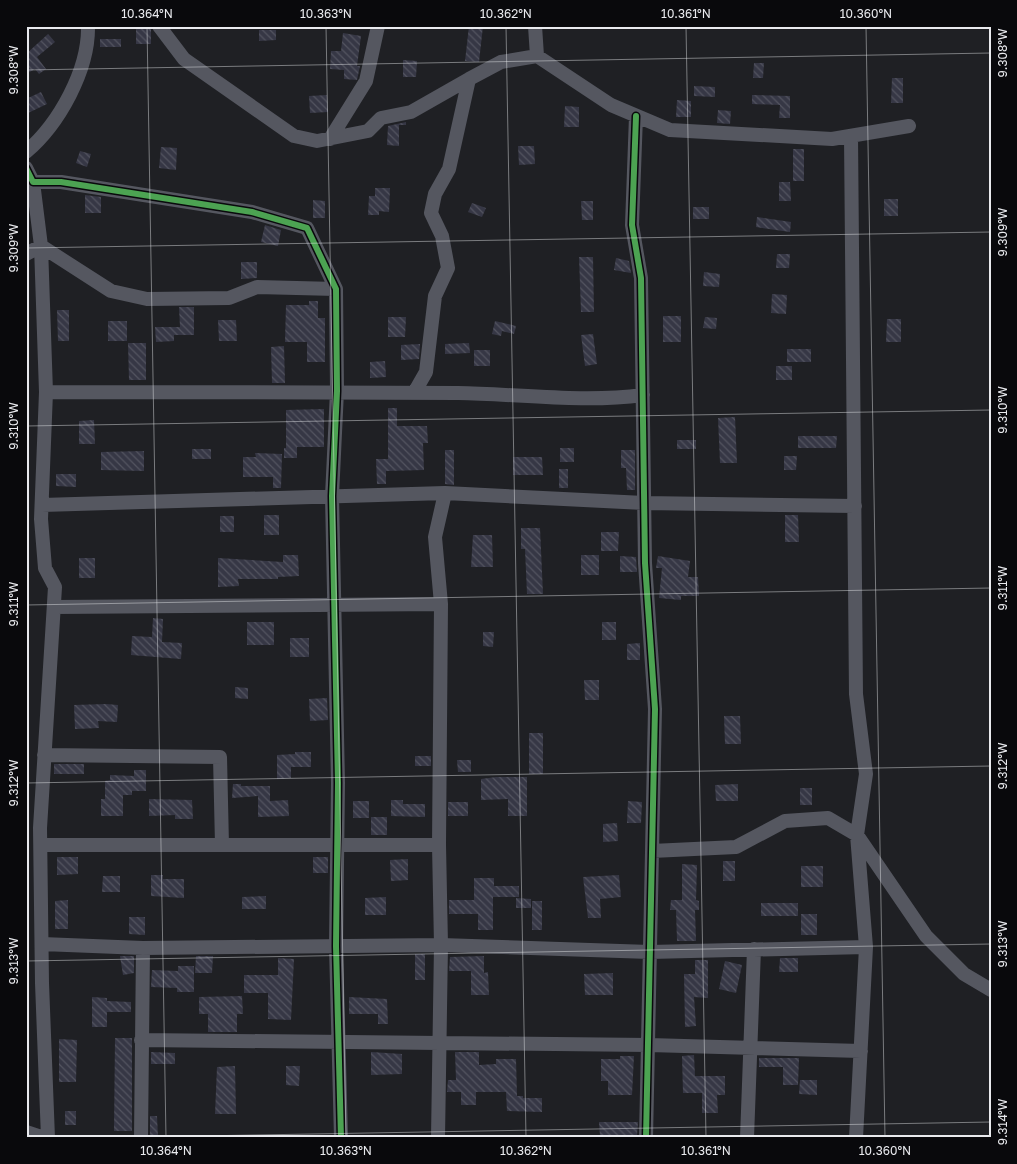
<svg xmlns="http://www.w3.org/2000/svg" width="1017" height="1164" viewBox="0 0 1017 1164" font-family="'Golos Text',sans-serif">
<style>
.building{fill:url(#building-back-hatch)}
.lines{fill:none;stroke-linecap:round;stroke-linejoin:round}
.minor{stroke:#555760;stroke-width:14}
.cycleway-casing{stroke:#09090c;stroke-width:9}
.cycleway{stroke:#4ca352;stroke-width:6}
.ticks{fill:none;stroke:#e9eaee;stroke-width:1;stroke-opacity:0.45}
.neatline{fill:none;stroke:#e9eaee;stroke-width:2}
.ticks-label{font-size:12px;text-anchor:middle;fill:#e9eaee}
</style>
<defs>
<pattern id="building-back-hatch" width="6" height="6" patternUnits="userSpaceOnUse" patternTransform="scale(1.25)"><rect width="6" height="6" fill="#363745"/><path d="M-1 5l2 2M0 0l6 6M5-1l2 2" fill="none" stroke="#535460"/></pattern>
</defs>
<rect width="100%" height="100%" fill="#1f2024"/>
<path class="building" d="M469,26H483L479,62L465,61Z
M136,29H151V44H136Z
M259,30H276V40L259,41Z
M343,33L361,36L357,66H360L357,80L344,79V70L330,69L331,51H341Z
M48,34L55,42L37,57L46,69L39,74L35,69L26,74V54Z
M100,39H121V47H100Z
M403,60L417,61L416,77H403Z
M754,63H764L763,78H753Z
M892,78H903V103H891Z
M694,86L715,87V97L694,96Z
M41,92L47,104L26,114V99Z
M327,95L328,112L310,113L309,96Z
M752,95L790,96V118H779L780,105L752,104Z
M677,100L691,101V117H676Z
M565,106L579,107V127H564Z
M718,110L731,111L730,124L717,123Z
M406,122V125H399V146L387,145L388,126Z
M518,146H534L535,164L519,165Z
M161,147L177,148L176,170L159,168Z
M793,149H804V181H793Z
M80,151L91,154L87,167L76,163Z
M779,182H790L791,201H779Z
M375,188H390L389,212L379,211V215H368L369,196H375Z
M85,195L101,197V213H85Z
M884,199H898V216H884Z
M313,200L325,201V218H313Z
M581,201H593V220H582Z
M472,203L486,208L482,217L468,212Z
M693,207H709V219H693Z
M757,217L791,222L790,232L756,227Z
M265,225L281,230L278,246L261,242Z
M777,254H790L789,268H776Z
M579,257H593L594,312H581Z
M616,258L629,261L631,273L614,270Z
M241,262H257V278L241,279Z
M704,272L720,274L719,287L703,286Z
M772,294L787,295L786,314L771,313Z
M309,301H318V318H325V362H307V342H285L286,305H309Z
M179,307H194V335H174V341L156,342L155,327H180Z
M57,310H69V341H58Z
M663,316H681V342H663Z
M388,317H406L405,337H388Z
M705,317L717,318L716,329L703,328Z
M887,319H901V342H886Z
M218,320H236L237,341H219Z
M108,321H127V341H108Z
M495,321L516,326L514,334L502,331L501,336L492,334Z
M593,334L597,364L585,366L581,335Z
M128,343H146V380H129Z
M469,343L470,353L445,354V344Z
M420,344L419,359L401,360V345Z
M284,346L285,383H272L271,347Z
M787,349H811V362H787Z
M474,350H490V366H474Z
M385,361L386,377L370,378V362Z
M776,366H792V380H776Z
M388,408H397V426H427L428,443H423L424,470L386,471V484H377L376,459H388Z
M324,409V447H297V458H284V448H286V410Z
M735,417L737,463H720L718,418Z
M94,420L95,444H79V421Z
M798,436H837L836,448H798Z
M677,440H696V449H677Z
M560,448H574V462H560Z
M192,449H211V459H192Z
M445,450H454V485L445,484Z
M621,450H635V490H627L626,468H621Z
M144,451V471L101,470V452Z
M255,453L282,454L281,488H273V477H243V457H256Z
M784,456H797L796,470H784Z
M513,457H542L543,475H513Z
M559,469H568V488H559Z
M56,474H76V487L56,486Z
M264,515H279V535H264Z
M785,515H798L799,542H785Z
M220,516H234V532H220Z
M521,528H540L543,594H527L525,549H521Z
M601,532H619L618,551H601Z
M473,535H492L493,567H471Z
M283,555H298L299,576L278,577V579H238L239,586L218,587V558L283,562Z
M581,555H599V575H581Z
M620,556L636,557L637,572H620Z
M658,556L690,561L688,577H698L699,596H681V600L659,598L662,568H656Z
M79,558H95V578H79Z
M153,618L163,619L162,642L182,643L181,659L131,655L132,636L152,637Z
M247,622H274V645H247Z
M602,622H616V640H602Z
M483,632H494L493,647L483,646Z
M290,638H309V657H290Z
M640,643V660H627V644Z
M584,680H599V700H585Z
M235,687L248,688V699L235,698Z
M327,698L328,720L310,721L309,699Z
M106,704L118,705L117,722L98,721L99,728L75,729L74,705Z
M724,716H740L741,744H725Z
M529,733H543V774H529Z
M295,752H311V767H291V778L277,779V755L295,754Z
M415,756H431V766H415Z
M457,760H471V772H458Z
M54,764H84V774H54Z
M134,770H146V791H132V795H123V816H101V799H105V781L110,780V775L134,776Z
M496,777H527V816H508V799L481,800V779Z
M233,784H241V786H270V801L288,800L289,816L258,817V796L232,798Z
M738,784V801H716L715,785Z
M800,788H812V805H800Z
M149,799L192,800L193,819H175V815L149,816Z
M391,800H403V804H425V817L391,816Z
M353,801H369V818H353Z
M628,801L642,802L641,823H627Z
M448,802H468V816H448Z
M371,817H387V835H371Z
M617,823L618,841L603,842V824Z
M57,857H78V874L57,875Z
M313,857H328V873H313Z
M408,859V880L391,881L390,860Z
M723,861H735V881H723Z
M682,864L697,865L696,900L699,901V910H695L696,941H677L676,910H670L671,900H682Z
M801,866H823V887H801Z
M151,875H163V879H184V898L151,896Z
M619,875L621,897L600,899L601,918H588L583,877Z
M103,876H120V892H102Z
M474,878H494V886H519V897H493V930H478V914H449V900H474Z
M266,896V909H242V897Z
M386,897V915H365V898Z
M516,898L531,899V908H516Z
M68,900V929H55V901Z
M532,901H542V930H532Z
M761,903H798V916H761Z
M801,914H817V935H801Z
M129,917H145V935L129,934Z
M415,954H425V980H415Z
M120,956H134V973L123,975Z
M196,956H213L212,973H195Z
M484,956V973L488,972L489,995H471V971H449L450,957Z
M278,958L294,959L291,1020L268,1019V993H244V975H278Z
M780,958H798V972H779Z
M695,960H708V998L694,997L696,1026L685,1027L684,974H695Z
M725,961L742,965L736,993L719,989Z
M178,966H194V992H177V988L151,987L152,970L178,971Z
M613,973V995H585L584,974Z
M242,996L243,1014H237V1032H208V1014H199V997Z
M92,997L107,998V1001L131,1002V1012H107V1027H92Z
M349,997L387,999L388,1024H378V1014H349Z
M115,1038H132V1131H114Z
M59,1039L77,1040L76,1082H59Z
M151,1052L175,1053V1064H151Z
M371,1052L402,1054V1074L371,1075Z
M455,1052H479V1065L496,1064V1059H516L517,1096H523V1098H542V1112L507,1111L506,1092H476V1105H461V1092H447L448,1080H456Z
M694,1055L695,1076H725V1095H717L718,1113H702V1093H683L682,1056Z
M620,1056H634L632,1095H608V1081H601V1059H620Z
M759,1058H799L798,1085H783V1067H759Z
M235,1066L236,1114H215L217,1067Z
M286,1066H300L299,1086L286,1085Z
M800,1080H817V1095L799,1094Z
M65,1111H76V1125H65Z
M150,1116H157L158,1137H150Z
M599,1122H638L637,1135L600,1136Z"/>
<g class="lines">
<path class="minor" d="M159,26L184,59L294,136L317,141L368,131L381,118L411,112L469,79
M535,26L537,56
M636,116L632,225L641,278L645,563L655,709L646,1138
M851,136L856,694L866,774L857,835L866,947L856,1138
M330,139L366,81L378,26
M26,152C59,124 89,70 88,26
M26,168L33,182H61L252,212L307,228L336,289L337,391L332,496L338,783L336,946L341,1138
M26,184L33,182L41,246L46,392L41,519L45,568L55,587L40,828L42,983L48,1138
M26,254L41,246L111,291L147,299L229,298L257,287L336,289
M46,392C183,392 321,392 458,393C520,394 582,403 643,395
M414,393L426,372L435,296L448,268L442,236L431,213L435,194L449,169L469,79L501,62L537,56L611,105L670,130L832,139L909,126
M42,505L445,493L644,503L855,506
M54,607L441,604
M44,755L220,757L222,845
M41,845H439
M652,851L736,847L785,821L828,818L857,835L926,936L964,974L991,990
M42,944L143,948L441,945L650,952L866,947
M141,1040L649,1045L861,1051
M26,1132L44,1138
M141,1138L143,948
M438,1138L441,945L439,845L441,604L435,537L445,493
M747,1138L754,949"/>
<defs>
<path id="cycleway" d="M636,116L632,225L641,278L645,563L655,709L646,1138
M26,168L33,182H61L252,212L307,228L336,289L337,391L332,496L338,783L336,946L341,1138"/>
</defs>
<use href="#cycleway" class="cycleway-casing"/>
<use href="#cycleway" class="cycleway"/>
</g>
<path class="ticks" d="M147,26L166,1138M326,26L346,1138M506,26L526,1138M686,26L706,1138M866,26L885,1138M26,70L991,53M26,248L991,232M26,426L991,410M26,605L991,588M26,783L991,766M26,961L991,944M85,1138L991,1122"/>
<rect width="1017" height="1164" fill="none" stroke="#09090c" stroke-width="55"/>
<rect x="28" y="28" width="962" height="1108" class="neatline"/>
<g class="ticks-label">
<text x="147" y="18">10.364°N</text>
<text x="326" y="18">10.363°N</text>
<text x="506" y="18">10.362°N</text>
<text x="686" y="18">10.361°N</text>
<text x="866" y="18">10.360°N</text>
<text transform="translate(1003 53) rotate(-90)" y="4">9.308°W</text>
<text transform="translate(14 70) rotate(-90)" y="4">9.308°W</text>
<text transform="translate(1003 232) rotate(-90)" y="4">9.309°W</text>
<text transform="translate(14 248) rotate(-90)" y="4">9.309°W</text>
<text transform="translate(1003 410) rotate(-90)" y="4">9.310°W</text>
<text transform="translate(14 426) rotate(-90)" y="4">9.310°W</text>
<text transform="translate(1003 588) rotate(-90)" y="4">9.311°W</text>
<text transform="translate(14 604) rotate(-90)" y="4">9.311°W</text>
<text transform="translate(1003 766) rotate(-90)" y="4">9.312°W</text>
<text transform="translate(14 783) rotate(-90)" y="4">9.312°W</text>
<text transform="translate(1003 944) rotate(-90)" y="4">9.313°W</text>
<text transform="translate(14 961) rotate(-90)" y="4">9.313°W</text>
<text transform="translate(1003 1122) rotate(-90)" y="4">9.314°W</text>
<text x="166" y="1155">10.364°N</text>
<text x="346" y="1155">10.363°N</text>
<text x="526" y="1155">10.362°N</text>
<text x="706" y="1155">10.361°N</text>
<text x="885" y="1155">10.360°N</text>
</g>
</svg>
